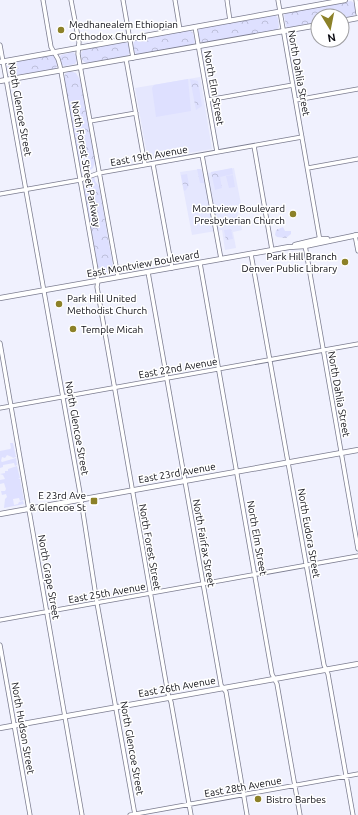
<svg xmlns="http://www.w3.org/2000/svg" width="358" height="815" viewBox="0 0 358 815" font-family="Ubuntu,sans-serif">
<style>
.built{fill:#e5e7fe}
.grass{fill:#dee0ff}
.park{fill:url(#park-crowns)}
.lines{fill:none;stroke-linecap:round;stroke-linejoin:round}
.street-casing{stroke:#7c7d90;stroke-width:5}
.secondary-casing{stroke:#7c7d90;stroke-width:6}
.street{stroke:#fff;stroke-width:3.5}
.secondary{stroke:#fff;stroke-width:4.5}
.poi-dot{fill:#8c8128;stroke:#fff;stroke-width:1.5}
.labels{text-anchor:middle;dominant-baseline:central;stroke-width:3;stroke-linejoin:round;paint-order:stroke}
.poi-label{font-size:10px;fill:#0c0c13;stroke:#fff;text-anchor:start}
.street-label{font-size:10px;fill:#0c0c13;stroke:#fff}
</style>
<defs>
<pattern id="park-crowns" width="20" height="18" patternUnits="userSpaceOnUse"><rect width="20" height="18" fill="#dee0ff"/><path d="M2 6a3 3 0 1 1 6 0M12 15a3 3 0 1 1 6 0" fill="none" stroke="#bdbfda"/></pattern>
</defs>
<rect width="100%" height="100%" fill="#f0f1fe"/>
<path class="built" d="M200,77L212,149L148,160L135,88Z
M234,168L242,209L237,210L239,224H241L242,230L233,232L236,248L225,250L222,230L192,235L180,172L201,169L203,174Z"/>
<path class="grass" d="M188,79L191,111L156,117L152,88L154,85Z
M233,175L235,187L229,188L226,176Z
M10,443H13L16,457L13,458L12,457L7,455L5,458L2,457L1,461L2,462L16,458L17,465L15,466L14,463L3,465V467L0,468V451L10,449L11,448Z
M17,466L20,478H18L20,479L24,500L20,501L19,498L13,499L14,505L18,504L19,502L23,501L24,504L4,508L5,499L7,497L6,494L2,495L1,491H5L6,489L4,483L0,484V480L5,479L3,475L0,474L5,473V471H8V469Z"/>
<path class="park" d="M351,1L354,3L356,13L353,16L342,18V16H318V22L288,28L286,26L284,15L287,13Z
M275,15L278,18L279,27L277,30L203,43L200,41L198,31L200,28Z
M190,30L193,33L195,42L192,45L137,55C134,52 132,44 135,40Z
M125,42L129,44L130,53L127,56L87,63C82,62 81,58 81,53L84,49Z
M73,52C77,55 78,60 75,64L65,66L62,65L60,57L61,55Z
M52,55L56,58L57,66L55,69L9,76L7,63Z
M70,71L76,73L80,80L95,162L93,168L89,171L84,170L79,164L64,80L65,74Z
M190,79L198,81L202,106L196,110Z
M232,168L233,174L220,177L222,188L215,190L211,172Z
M197,169H201L204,183H200Z
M187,174L189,185L186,190L184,191L181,175Z
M94,175L95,181L99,186L113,266V270L108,274L101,273L98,267L84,190L85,183L90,180Z
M283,227L285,231H291V234L286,238L277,237L275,235L276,230Z
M231,229L233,239L226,240L224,230Z"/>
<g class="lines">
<defs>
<path id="street" d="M43,0L51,47L58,59L60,66L98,281L97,287L168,694L171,702L191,815
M71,0L79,42L78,54L118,277
M123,0L133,58
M175,0L180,30
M227,0L230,21
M278,0L320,241
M356,0L358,14
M195,27L217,152
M0,45L80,493L97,603L135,815
M126,59L145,165
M208,100L293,85
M296,100L358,89
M90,121L136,113
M254,146L272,250
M202,155L221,259
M153,164L172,268
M308,168L358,159
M0,194L80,180L99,173L302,137
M355,235L358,251
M305,245L358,549
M251,254L324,665L328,674L353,815
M200,263L272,674L277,684L300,815
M148,272L221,685L226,692L247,815
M0,343L82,815
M0,408L358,344
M0,620L358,556
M0,645L30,815
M130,815L358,774"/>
<path id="secondary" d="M342,21L358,18
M0,62L345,0
M0,81L318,25
M295,245L320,239H327
M0,298L289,247L305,246L358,235
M0,514L358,450
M0,728L358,664"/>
</defs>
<use href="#street" class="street-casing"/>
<use href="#secondary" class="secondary-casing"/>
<use href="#street" class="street"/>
<use href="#secondary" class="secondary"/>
</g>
<g class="poi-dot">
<circle cx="61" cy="30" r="4"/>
<circle cx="293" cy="214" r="4"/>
<circle cx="345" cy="262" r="4"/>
<circle cx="59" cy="304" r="4"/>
<circle cx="73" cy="329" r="4"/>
<rect x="90" y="497" width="8" height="8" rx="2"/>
<circle cx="258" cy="799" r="4"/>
</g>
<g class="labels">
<g class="poi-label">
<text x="69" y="24">Medhanealem Ethiopian<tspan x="69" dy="12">Orthodox Church</tspan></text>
<text x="285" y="208" text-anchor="end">Montview Boulevard<tspan x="285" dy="12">Presbyterian Church</tspan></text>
<text x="337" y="256" text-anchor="end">Park Hill Branch<tspan x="337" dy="12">Denver Public Library</tspan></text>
<text x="67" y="298">Park Hill United<tspan x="67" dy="12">Methodist Church</tspan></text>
<text x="81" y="329">Temple Micah</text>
<text x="86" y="495" text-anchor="end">E 23rd Ave<tspan x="86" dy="12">&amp; Glencoe St</tspan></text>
<text x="266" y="799">Bistro Barbes</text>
</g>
<g class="street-label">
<text transform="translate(299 73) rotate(80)">North Dahlia Street</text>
<text transform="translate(214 88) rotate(80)">North Elm Street</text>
<text transform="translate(20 109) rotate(80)">North Glencoe Street</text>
<text transform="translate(149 156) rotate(-10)">East 19th Avenue</text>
<text transform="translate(86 164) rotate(80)">North Forest Street Parkway</text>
<text transform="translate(143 264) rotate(-10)">East Montview Boulevard</text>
<text transform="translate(178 368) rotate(-10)">East 22nd Avenue</text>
<text transform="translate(339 394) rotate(80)">North Dahlia Street</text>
<text transform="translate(77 428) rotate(80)">North Glencoe Street</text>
<text transform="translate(177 473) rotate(-10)">East 23rd Avenue</text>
<text transform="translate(309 533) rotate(80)">North Eudora Street</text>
<text transform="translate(257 538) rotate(80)">North Elm Street</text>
<text transform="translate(204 543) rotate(80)">North Fairfax Street</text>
<text transform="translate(150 547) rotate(80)">North Forest Street</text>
<text transform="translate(49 577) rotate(80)">North Grape Street</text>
<text transform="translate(107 593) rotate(-10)">East 25th Avenue</text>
<text transform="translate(177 687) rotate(-10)">East 26th Avenue</text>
<text transform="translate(23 728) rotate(80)">North Hudson Street</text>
<text transform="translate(132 748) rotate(80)">North Glencoe Street</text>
<text transform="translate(243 787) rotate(-10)">East 28th Avenue</text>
</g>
</g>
<g transform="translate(330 28) rotate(170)"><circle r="19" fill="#ffffff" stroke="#9e9ea1"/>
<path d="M0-3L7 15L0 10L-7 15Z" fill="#8c8128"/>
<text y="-6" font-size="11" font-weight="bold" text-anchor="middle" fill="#0c0c13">N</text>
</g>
</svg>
